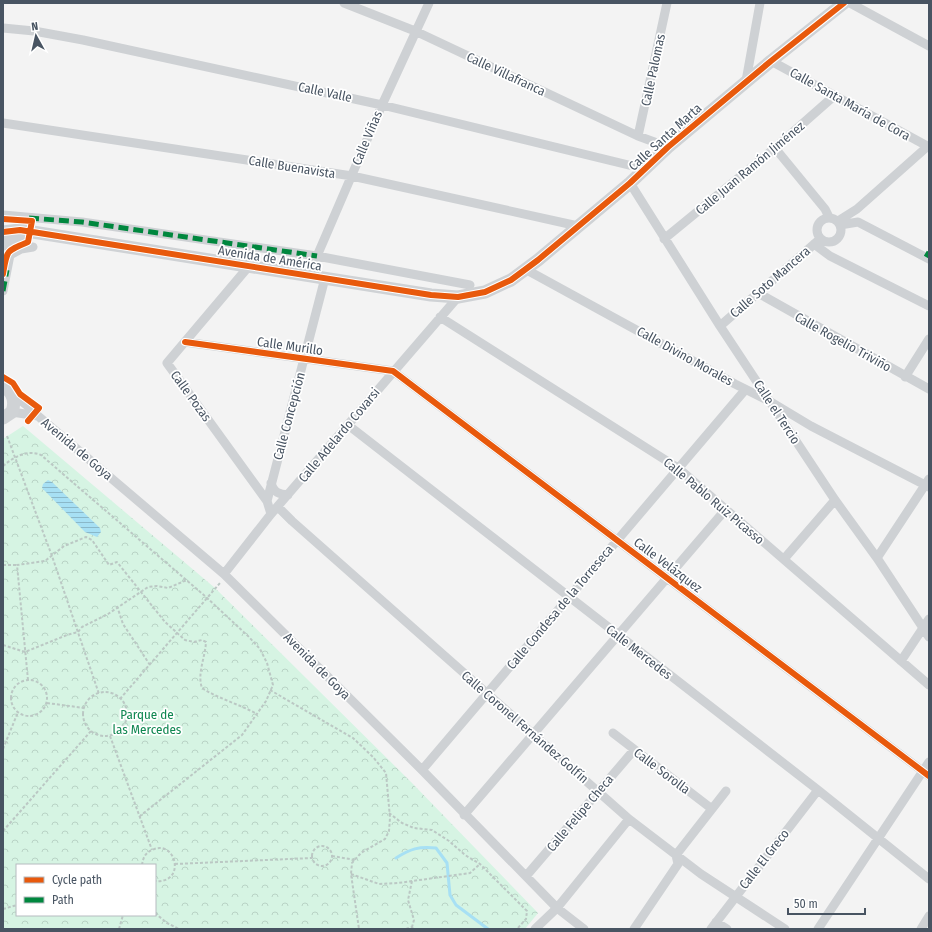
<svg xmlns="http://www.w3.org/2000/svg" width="932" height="932" viewBox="0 0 932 932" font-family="'Fira Sans Condensed',sans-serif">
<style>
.park{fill:url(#park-crowns);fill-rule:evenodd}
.water{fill:url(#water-rules)}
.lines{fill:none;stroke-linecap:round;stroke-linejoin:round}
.stream{stroke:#a7e0f4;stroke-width:3}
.path{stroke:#bbc8c4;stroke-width:2;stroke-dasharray:3 2;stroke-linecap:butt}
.street{stroke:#ced1d4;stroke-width:9}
.secondary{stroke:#cfd2d5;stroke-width:13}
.quiet{stroke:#00873e;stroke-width:5;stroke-dasharray:10 5;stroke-linecap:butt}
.cycleway-casing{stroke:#fff;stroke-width:8}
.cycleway{stroke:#e8590c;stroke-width:6}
.labels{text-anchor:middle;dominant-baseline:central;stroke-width:3.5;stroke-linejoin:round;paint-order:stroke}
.street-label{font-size:13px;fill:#485462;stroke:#fff}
.park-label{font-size:13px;fill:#0f8751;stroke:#fff}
</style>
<defs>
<pattern id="park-crowns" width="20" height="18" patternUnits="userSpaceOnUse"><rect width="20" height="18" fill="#d6f4e3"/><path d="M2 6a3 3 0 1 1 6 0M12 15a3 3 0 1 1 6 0" fill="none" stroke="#b9d3c5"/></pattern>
<pattern id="water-rules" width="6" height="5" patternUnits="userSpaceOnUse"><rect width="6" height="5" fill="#a7e0f4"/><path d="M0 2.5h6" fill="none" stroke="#8ab8c9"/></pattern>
</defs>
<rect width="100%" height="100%" fill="#f3f3f3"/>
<path class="park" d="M23,426L215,588L411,782L538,913L525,929H3V439ZM17,865H155V915H17Z"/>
<path class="water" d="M48,480L52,482L100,528L101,532L97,537L85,532L42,488L43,484Z"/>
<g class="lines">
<path class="stream" d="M396,858C410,849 419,846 436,848L447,863L450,895L456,905L488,929"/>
<path class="path" d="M7,436L52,556L99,694
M3,466C14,457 27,449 41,455L206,597L249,637L260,649L267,663L273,685L266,701L242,735L140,816
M3,565H17
M117,606L123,624L150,665
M3,645L25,652L67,635L78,632L82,627L108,614L148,587L157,586L168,588L187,580
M11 698a18 18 0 1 1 36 0a18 18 0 1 1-36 0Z
M28,680L17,565L45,561L64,546L86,537L92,540L109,565L117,562L165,622L185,640L194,642L202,640L206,642C205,658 197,674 202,688C219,699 239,704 257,714
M270,690L353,738L373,757L386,773L390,818L389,831L385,839L361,853L352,863L351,874L359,929
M83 714a22 22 0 1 1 44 0a22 22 0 1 1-44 0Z
M120,699L220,583
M47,703L84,708
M110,736L152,850
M3,749L18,712
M389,813L402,823L414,828L432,830L449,841L465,855L480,864L527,911L526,919L517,929
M3,831L91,731
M312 856a10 10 0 1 1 20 0a10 10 0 1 1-20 0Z
M332,856L355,860
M175,864L312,858
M142,865C143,858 145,853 152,850C176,838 187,884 155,881
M351,874L379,884L398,883L470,873L480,864
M412,881L408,900L414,920L412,927
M3,909L17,905
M155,913L167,923L179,929
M119,929L123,915
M406,929L412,927L413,929"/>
<path class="street" d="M344,3L415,31L638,136L668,147
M850,3L929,46
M3,28L34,31L83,40L382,105L645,169
M771,61L929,147
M746,81L760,3
M3,123L352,176L578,226
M638,136L667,3
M775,148L825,209L829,217
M630,183L720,326L835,500L877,558L929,637
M3,215L82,222L317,256L470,285
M817 230a12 12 0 1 1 24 0a12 12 0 1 1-24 0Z
M838,221L857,209L928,146
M840,225L858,222L929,259
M664,239L775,148L834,96
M814,244L830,256L929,306
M249,266L167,363L267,501L271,514
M525,269L735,384L771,402L811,426L929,487
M310,276L317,256L382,105L429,3
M3,291L10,255L21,249L33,247
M758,293L929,389
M440,317L678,468L929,685
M720,326L820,239
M185,342L393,371L929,776
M905,377L929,339
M12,394L29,407L38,416L224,574L422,770L557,908L584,929
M12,412L38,416
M348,425L818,790L929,879
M271,483C274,493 279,494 288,495
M267,501L325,278
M278,507L292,521L629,819L701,874L785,929
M877,558L929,479
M784,559L835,500
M224,574L271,514L458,297
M901,661L929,619
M613,733L712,809
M422,770L745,390
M464,815L726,509
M527,875L634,750
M716,922L727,929
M535,929L557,908L629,819
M634,929L678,864L676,855L726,791
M711,929L818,790
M818,929L929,762
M921,929L929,916"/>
<path class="secondary" d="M3,232L20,230L431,295L458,297L485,292L511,280L538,260L630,183L668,147L771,61L844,3
M3,244L26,236
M3,386C13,392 16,401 12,412L3,418"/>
<path class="quiet" d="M29,218L82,222L317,256
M926,257L929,252
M3,291L7,270"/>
<defs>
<path id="cycleway" d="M3,219L32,221L28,242C6,251 7,250 3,274
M3,232L20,230L431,295L458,297L485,292L511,280L538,260L630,183L668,147L771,61L844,3
M185,342L393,371L929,776
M3,377L13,383L20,394L39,408L28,421"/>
</defs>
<use href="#cycleway" class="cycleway-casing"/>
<use href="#cycleway" class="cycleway"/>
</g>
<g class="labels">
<g class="street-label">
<text transform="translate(653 70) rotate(-78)">Calle Palomas</text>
<text transform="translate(506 74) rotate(25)">Calle Villafranca</text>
<text transform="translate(325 92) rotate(12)">Calle Valle</text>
<text transform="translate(850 104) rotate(29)">Calle Santa María de Cora</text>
<text transform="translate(665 137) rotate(-42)">Calle Santa Marta</text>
<text transform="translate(367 138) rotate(-67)">Calle Viñas</text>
<text transform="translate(292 167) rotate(9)">Calle Buenavista</text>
<text transform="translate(750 168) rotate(-40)">Calle Juan Ramón Jiménez</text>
<text transform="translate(270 258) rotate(9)">Avenida de América</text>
<text transform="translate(770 282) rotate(-41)">Calle Soto Mancera</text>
<text transform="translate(843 342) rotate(29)">Calle Rogelio Triviño</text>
<text transform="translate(290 346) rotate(8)">Calle Murillo</text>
<text transform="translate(685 356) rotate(29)">Calle Divino Morales</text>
<text transform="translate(191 396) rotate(54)">Calle Pozas</text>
<text transform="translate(777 412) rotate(57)">Calle el Tercio</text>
<text transform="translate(289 416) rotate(-75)">Calle Concepción</text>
<text transform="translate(339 435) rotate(-50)">Calle Adelardo Covarsi</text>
<text transform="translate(77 449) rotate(40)">Avenida de Goya</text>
<text transform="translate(714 501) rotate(40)">Calle Pablo Ruiz Picasso</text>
<text transform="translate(668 565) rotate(37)">Calle Velázquez</text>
<text transform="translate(560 607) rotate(-50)">Calle Condesa de la Torreseca</text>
<text transform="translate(639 652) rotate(38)">Calle Mercedes</text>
<text transform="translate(317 666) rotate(45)">Avenida de Goya</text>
<text transform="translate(525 727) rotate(41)">Calle Coronel Fernández Golfín</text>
<text transform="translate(662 771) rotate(37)">Calle Sorolla</text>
<text transform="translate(580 813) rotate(-50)">Calle Felipe Checa</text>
<text transform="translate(764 859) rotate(-52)">Calle El Greco</text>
</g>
<g class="park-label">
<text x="147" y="714">Parque de<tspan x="147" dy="15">las Mercedes</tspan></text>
</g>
</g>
<rect width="932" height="932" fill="none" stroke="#485462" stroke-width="8"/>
<rect x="16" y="864" width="140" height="52" fill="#ffffff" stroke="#b6bbc0"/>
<rect x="24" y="877" width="20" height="6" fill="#e8590c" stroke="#b6bbc0"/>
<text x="52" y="884" font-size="12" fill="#485462">Cycle path</text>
<rect x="24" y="897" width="20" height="6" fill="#00873e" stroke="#b6bbc0"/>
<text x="52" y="904" font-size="12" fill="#485462">Path</text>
<g transform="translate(36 36) rotate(352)" stroke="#ffffff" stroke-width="3" paint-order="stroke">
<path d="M0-3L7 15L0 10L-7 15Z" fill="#485462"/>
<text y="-6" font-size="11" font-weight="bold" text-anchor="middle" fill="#485462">N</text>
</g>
<path d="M788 908v6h77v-6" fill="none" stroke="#485462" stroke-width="2"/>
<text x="794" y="908" font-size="12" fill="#485462" stroke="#ffffff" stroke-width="3" paint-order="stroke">50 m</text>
</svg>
